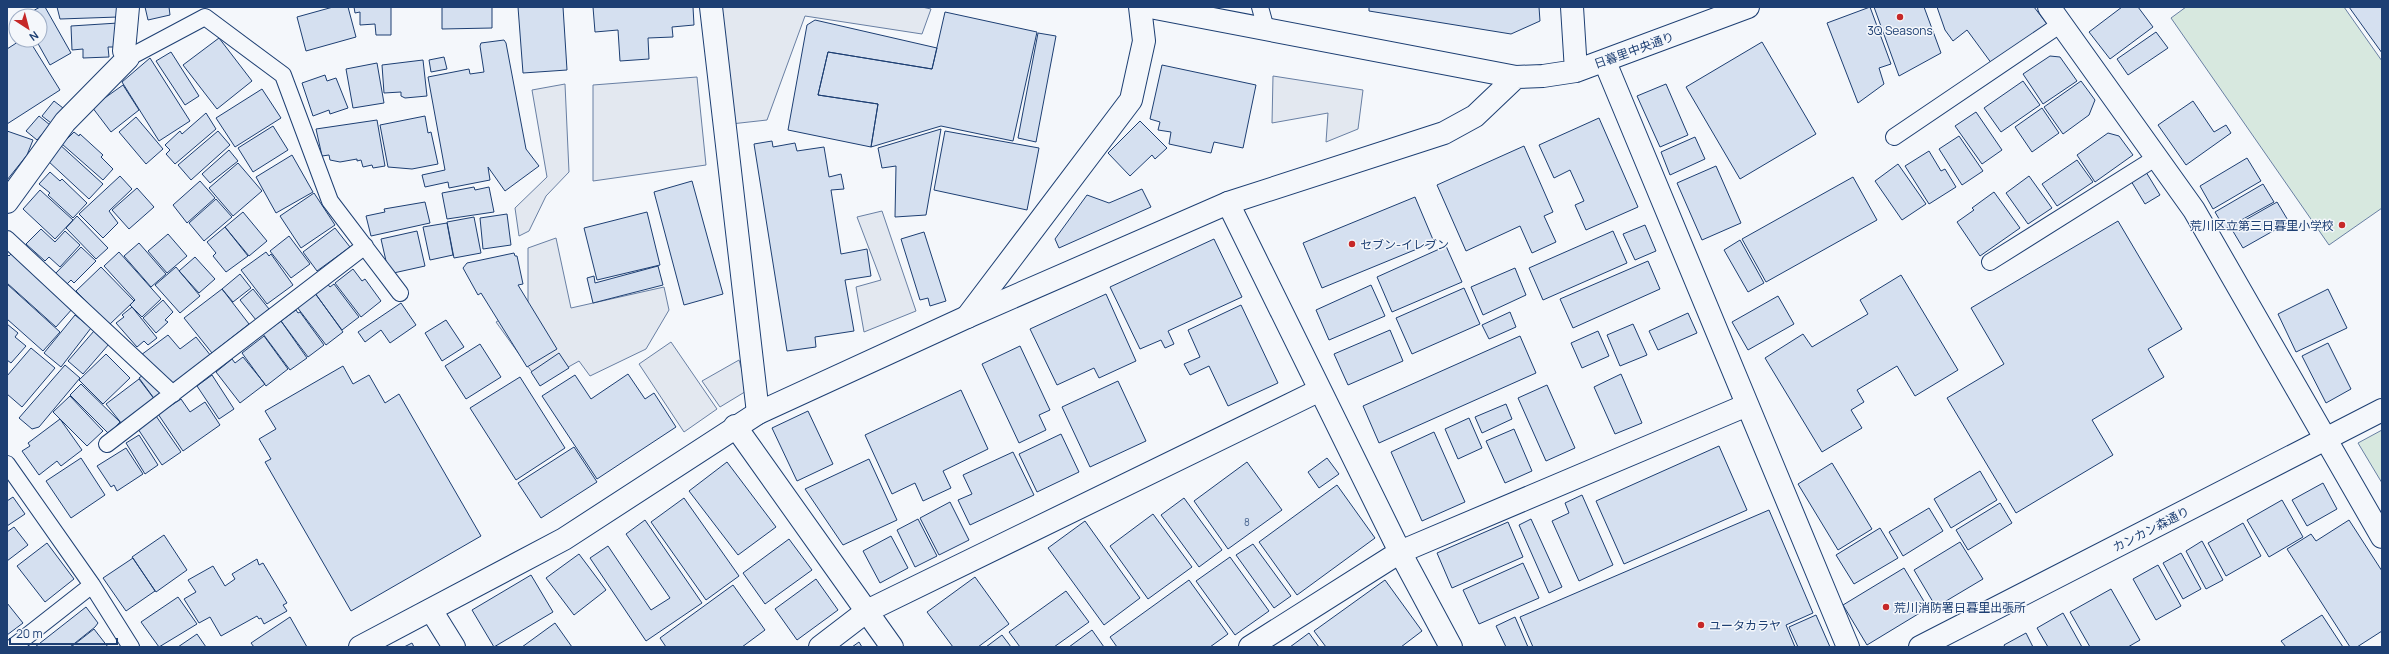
<svg xmlns="http://www.w3.org/2000/svg" width="2389" height="654" viewBox="0 0 2389 654" font-family="Manrope,'Noto Sans JP',sans-serif">
<style>
.green{fill:#d7e8df;stroke:#687fa3}
.parking{fill:#e3e8f0;stroke:#687fa3}
.building{fill:#d5e0f0;stroke:#1d3f73}
.lines{fill:none;stroke-linecap:round;stroke-linejoin:round}
.lane-casing{stroke:#1d3f73;stroke-width:18}
.street-casing{stroke:#1d3f73;stroke-width:24}
.secondary-casing{stroke:#1d3f73;stroke-width:24}
.lane{stroke:#f4f7fb;stroke-width:16}
.street{stroke:#f4f7fb;stroke-width:22}
.secondary{stroke:#f4f7fb;stroke-width:22}
.poi-dot{fill:#c62828;stroke:#f4f7fb;stroke-width:1.5}
.labels{text-anchor:middle;dominant-baseline:central;stroke-width:3;stroke-linejoin:round;paint-order:stroke}
.number-label{font-size:10px;fill:#4b6792}
.poi-label{font-size:12px;fill:#1d3f73;stroke:#f4f7fb;text-anchor:start}
.street-label{font-size:12px;fill:#1d3f73;stroke:#f4f7fb}
</style>
<rect width="100%" height="100%" fill="#f4f7fb"/>
<path class="green" d="M2186,7H2344L2382,61V208L2329,245L2171,18Z
M2382,430V483L2358,443Z"/>
<path class="parking" d="M718,7H922L931,9L922,34L805,16L767,120L731,124Z
M1273,76L1363,90L1358,129L1326,142L1328,113L1272,123Z
M697,77L706,165L593,181V85Z
M565,84L569,172L546,196L529,231L519,236L515,208L547,177L532,90Z
M882,211L916,311L864,332L856,287L881,280L857,217Z
M556,238L571,308L664,287L669,310L646,349L590,376L579,361L540,383L496,322L528,305V248Z
M671,342L717,409L684,432L639,364Z
M739,360L748,390L720,407L702,381Z"/>
<path class="building" d="M40,7H45L71,53L50,65L36,40H40V16H24Z
M57,7H118V17L60,19Z
M145,7H169L170,15L148,20Z
M333,7H348L356,37L306,51L297,17Z
M354,7H391V35H376L375,24L360,25V12L355,13Z
M442,7H492V28L442,29Z
M518,7H563L567,70L523,73Z
M593,7H693L694,25L672,27L673,37L648,38L649,59L620,61L618,30L595,32Z
M1369,7H1539L1540,21L1511,34L1369,11Z
M1870,7L1891,64L1879,68L1884,84L1858,103L1827,23Z
M1874,7H1924L1941,53L1899,76Z
M1937,7H2034L2047,24L1992,64L1967,30L1953,41L1945,30Z
M2122,7H2138L2153,27L2110,59L2089,32Z
M2349,7H2382V53Z
M945,12L1037,32L1013,141L941,126L871,147L878,104L818,95L828,52L932,69Z
M815,20L937,48L932,69L828,52L818,95L878,104L871,147L788,130L807,25Z
M118,23L119,47H108L109,57L83,58V49L72,50L71,26Z
M2156,32L2168,48L2128,75L2117,59Z
M1038,33L1056,36L1036,142L1018,138Z
M219,38L252,81L217,109L183,65Z
M21,40H29L60,90L7,124V49Z
M504,40L506,43L526,149L539,166L505,191L488,167L490,180L449,188L448,182L425,187L422,175L445,170L428,77L469,69L470,74L484,72L480,46L481,43Z
M1762,42L1816,134L1740,179L1686,87Z
M171,52L199,96L185,105L156,61Z
M2050,56L2060,57L2077,81L2043,104L2023,74Z
M444,57L447,69L431,72L429,60Z
M150,58L190,121L159,141L122,82Z
M423,60L427,96L405,98L401,96V92L384,93L382,65Z
M377,63L384,103L353,108L346,69Z
M1162,65L1256,85L1243,148L1214,142L1211,153L1169,144L1171,132L1158,130L1160,122L1150,119Z
M325,75L327,81L336,78L348,108L330,114L329,110L313,116L302,83Z
M2023,81L2040,105L2001,132L1984,108Z
M2081,81L2095,100L2089,115L2063,134L2044,107Z
M1666,84L1688,135L1660,147L1637,96Z
M123,85L139,110L111,132L92,107Z
M262,89L281,118L235,147L216,118Z
M54,101L63,108L51,123L42,116Z
M2193,101L2214,132L2226,125L2231,133L2186,165L2158,125Z
M2042,108L2059,133L2032,152L2015,127Z
M1976,112L2002,150L1982,164L1955,126Z
M206,113L216,129L175,164L166,154L170,150L165,145L180,131L182,134Z
M39,116L50,125L37,140L26,131Z
M425,116L428,133L431,132L438,164L412,169L388,167L380,125Z
M136,117L163,149L146,164L119,132Z
M1599,118L1638,207L1586,230L1575,205L1584,201L1570,170L1554,178L1539,145Z
M377,120L385,166L373,168L372,165L363,167L361,160L357,161V159L340,162L330,160L329,155L322,156L316,129Z
M1140,121L1167,148L1155,159L1152,155L1130,176L1108,153Z
M273,126L288,150L253,172L238,148Z
M941,129L926,215L895,217L896,166L882,168L878,148Z
M7,131L33,140L27,155L7,180Z
M218,131L230,145L191,180L178,165Z
M945,131L1039,148L1027,210L934,190Z
M74,132L79,136L80,134L103,155L101,157L113,169L103,180L62,144Z
M2108,133L2119,136L2133,155L2095,182L2077,155Z
M1959,136L1983,171L1962,185L1939,149Z
M1695,137L1705,159L1670,175L1661,152Z
M772,141L773,147L795,143L797,151L824,147L829,177L841,174L844,189L831,190L841,254L867,249L871,276L845,280L854,331L815,337L816,347L787,351L754,144Z
M58,143L103,184L89,199L47,160Z
M1524,146L1553,212L1544,216L1556,242L1532,253L1520,226L1466,251L1437,185Z
M229,150L238,161L210,183L202,174Z
M1929,151L1941,171L1945,169L1956,187L1929,204L1905,166Z
M292,155L313,192L276,213L256,177Z
M2247,158L2261,181L2213,209L2200,186Z
M2077,160L2093,182L2057,206L2042,184Z
M238,163L262,191L233,216L209,188Z
M1898,164L1926,204L1902,220L1875,181Z
M1716,166L1741,223L1702,240L1677,183Z
M50,172L60,181L62,179L87,203L73,218L48,195L50,193L39,184Z
M2146,172L2160,195L2145,204L2131,181Z
M120,176L132,189L109,211L118,223L103,238L79,214Z
M2029,176L2052,208L2028,224L2006,193Z
M1853,177L1877,220L1766,282L1742,239Z
M200,181L215,198L187,223L173,205Z
M692,181L723,294L684,305L654,192Z
M2263,184L2274,202L2225,229L2215,212Z
M474,187L475,190L489,187L494,212L447,219L442,193Z
M137,188L154,207L129,229L112,210Z
M1142,189L1151,207L1059,248L1055,239L1087,195L1109,203Z
M40,190L73,220L55,239L23,209Z
M1994,192L2020,228L1980,256L1957,222L1974,210L1972,208Z
M314,193L335,225L301,248L280,216Z
M1415,197L1434,242L1322,288L1303,243Z
M216,199L232,217L204,241L189,223Z
M425,202L430,223L371,236L366,216L385,212L384,209Z
M2277,202L2289,222L2243,248L2231,228Z
M243,212L267,241L249,256L225,227Z
M647,212L660,265L597,280L584,228Z
M507,214L511,245L483,249L480,218Z
M77,216L108,248L96,259L66,228Z
M474,217L481,253L454,258L447,222Z
M2118,221L2182,329L2148,349L2164,377L2092,420L2113,455L2016,513L1947,398L2004,364L1971,308Z
M447,223L453,255L430,260L423,227Z
M1645,225L1656,251L1635,260L1623,234Z
M225,227L248,256L226,272L213,256L216,253L207,242Z
M335,228L350,247L317,271L303,252Z
M41,229L55,242L65,231L80,245L60,267L49,257L45,261L26,244Z
M417,231L425,266L389,274L381,239Z
M1613,231L1627,263L1543,300L1529,268Z
M924,232L946,301L930,306L928,298L920,300L901,239Z
M168,234L187,256L167,273L148,251Z
M289,236L310,264L291,278L270,251Z
M1214,239L1242,297L1168,331L1174,344L1165,348L1161,340L1140,349L1110,287Z
M1740,240L1764,283L1748,292L1724,250Z
M139,243L166,274L151,287L124,256Z
M1446,246L1462,282L1392,312L1377,277Z
M81,247L96,261L74,283L71,280L67,284L55,274Z
M119,252L161,299L142,317L130,305L135,300L104,266Z
M266,252L269,256L271,254L293,285L267,304L241,270Z
M12,253L73,308L56,327L7,283V254L9,256Z
M514,253L515,256H517L523,284L518,285L557,349L527,367L481,293L478,295L463,268L467,263Z
M195,257L215,279L199,293L179,271Z
M1648,261L1660,289L1573,328L1560,299Z
M658,266L663,285L593,303L587,278L594,276L595,283Z
M101,267L134,301L109,325L76,291Z
M176,267L200,296L180,313L155,285Z
M1515,268L1526,295L1483,315L1471,287Z
M353,269L362,281L365,279L381,301L361,317L335,283Z
M240,274L251,288L233,302L222,289Z
M1901,275L1958,370L1915,396L1897,366L1857,390L1864,402L1851,410L1862,428L1822,452L1765,358L1803,334L1812,347L1868,314L1860,300Z
M326,282L330,287L334,284L359,317L342,330L314,292Z
M7,284L60,332L43,351L7,319Z
M1371,285L1385,316L1329,340L1316,310Z
M1464,288L1480,324L1412,354L1396,318Z
M222,289L249,324L212,353L184,318Z
M253,289L269,309L256,320L240,300Z
M2328,289L2347,328L2296,352L2278,314Z
M315,293L343,332L326,345L297,307Z
M1106,294L1136,361L1099,378L1094,368L1057,385L1030,329Z
M1778,296L1794,324L1748,350L1732,322Z
M163,300L173,312L165,320L168,322L156,333L143,318Z
M401,303L416,325L390,343L381,330L365,342L358,332Z
M1241,305L1278,383L1228,406L1209,366L1190,375L1184,364L1200,357L1188,330Z
M132,307L157,338L148,345L144,341L137,347L116,323L124,317L122,315Z
M296,310L298,313L300,312L324,345L308,357L281,321Z
M1510,312L1516,327L1489,339L1482,325Z
M1688,313L1697,333L1658,350L1649,331Z
M75,315L91,328L61,367L44,353Z
M446,320L464,347L442,361L425,333Z
M281,321L307,358L290,370L263,334Z
M7,324L18,333L15,337L26,346L11,363L7,360Z
M1633,324L1647,355L1620,366L1607,335Z
M1390,330L1403,361L1348,385L1334,354Z
M94,331L109,344L83,374L68,361Z
M1598,331L1609,356L1582,368L1571,343Z
M168,335L180,349L196,337L211,356L173,386L141,355Z
M264,336L288,369L266,386L242,353Z
M1520,336L1536,373L1379,443L1363,406Z
M2328,343L2351,389L2326,403L2302,356Z
M480,344L501,377L466,399L445,366Z
M1020,346L1050,410L1039,415L1046,430L1019,443L982,364Z
M31,348L55,368L22,407L7,394V376Z
M559,353L569,368L540,386L531,372Z
M106,354L130,378L103,404L79,380Z
M243,357L265,384L240,403L216,372L232,359L235,363Z
M65,365L80,378L39,427L32,429L19,418Z
M343,366L353,384L369,375L385,403L399,394L481,536L351,611L265,462L271,459L259,439L276,429L265,411Z
M147,372L164,395L156,401L139,378Z
M628,374L645,399L654,393L676,427L597,479L542,396L575,375L591,399Z
M1621,374L1642,423L1615,434L1594,387Z
M212,375L234,409L219,419L197,386Z
M520,377L565,448L516,480L470,408Z
M139,379L155,400L122,424L106,404Z
M1118,381L1146,441L1090,467L1062,407Z
M81,384L120,422L109,434L70,395Z
M1547,385L1575,448L1546,461L1518,398Z
M961,390L988,449L943,471L951,488L923,501L915,483L892,494L865,435Z
M70,396L103,431L87,446L53,412Z
M181,399L190,412L205,402L220,425L183,451L158,414Z
M1506,404L1512,419L1482,433L1475,417Z
M808,411L833,464L797,481L772,428Z
M156,416L181,452L162,465L138,429Z
M1469,418L1482,448L1458,459L1445,429Z
M60,419L82,450L61,466L57,461L39,475L22,451L30,446L28,443Z
M1514,429L1532,471L1505,483L1486,441Z
M1434,432L1465,502L1422,521L1391,452Z
M1061,434L1079,472L1037,492L1019,454Z
M139,435L158,465L145,474L126,443Z
M1719,446L1747,510L1624,564L1596,501Z
M574,447L597,482L541,518L518,483Z
M126,448L143,474L117,491L114,485L111,487L97,466Z
M1013,452L1034,495L970,525L958,500L972,494L963,475Z
M81,458L105,495L71,518L46,481Z
M1327,458L1339,474L1319,488L1308,472Z
M869,459L897,520L843,545L805,489Z
M727,462L776,527L738,555L689,491Z
M1247,462L1282,510L1228,549L1194,501Z
M1832,463L1872,529L1838,550L1798,484Z
M1980,471L1997,500L1951,528L1934,499Z
M2323,483L2337,509L2307,526L2292,500Z
M1337,485L1375,538L1297,595L1259,542Z
M1582,495L1613,565L1579,581L1552,521L1569,513L1565,503Z
M13,497L25,514L7,526V501Z
M684,498L739,576L706,600L651,522Z
M1184,498L1222,550L1199,567L1161,515Z
M2282,500L2303,537L2269,557L2247,520Z
M950,502L969,540L939,555L920,518Z
M2000,503L2012,523L1968,550L1956,530Z
M1929,508L1943,531L1903,556L1889,532Z
M1769,510L1813,613L1786,625L1795,647H1533L1520,617Z
M1153,514L1192,567L1148,599L1110,546Z
M918,519L937,556L915,567L897,530Z
M1531,519L1562,587L1549,593L1519,525Z
M645,520L702,603L646,641L590,558L608,546L651,610L670,598L626,534Z
M2349,520L2382,571V631L2357,647H2350L2287,549L2311,534L2316,541Z
M1085,521L1140,598L1104,625L1048,548Z
M1508,522L1523,557L1452,588L1437,553Z
M2243,523L2261,556L2226,576L2208,543Z
M14,527L28,545L7,561V532Z
M1880,528L1898,558L1854,584L1836,555Z
M164,535L187,570L156,592L132,557Z
M891,536L908,568L880,583L863,551Z
M789,539L812,570L765,604L743,573Z
M2202,541L2223,580L2206,589L2186,551Z
M1960,542L1983,579L1936,607L1914,570Z
M47,543L74,579L45,602L17,566Z
M1253,544L1291,596L1274,608L1236,555Z
M2181,553L2201,589L2183,599L2163,563Z
M579,554L606,590L574,615L546,578Z
M1230,557L1269,611L1235,635L1196,581Z
M133,558L155,591L126,611L103,578Z
M257,559L259,565L263,563L287,603L283,605L287,611L264,624L261,618L259,619L257,616L221,636L210,617L199,623L184,599L196,592L188,580L213,566L225,586L235,579L232,574Z
M1523,563L1539,598L1479,624L1463,590Z
M2158,565L2181,606L2156,620L2133,579Z
M1904,568L1928,608L1867,645L1843,605Z
M531,575L553,612L494,647L472,610Z
M975,577L1009,624L978,647H953L927,612Z
M816,579L838,610L797,640L775,609Z
M1189,580L1228,634L1210,647H1117L1110,637Z
M1385,580L1422,631L1401,647H1326L1314,631Z
M733,585L765,630L742,647H666L660,638Z
M2111,589L2140,640L2128,647H2090L2070,612Z
M1066,591L1089,622L1054,647H1020L1009,632Z
M178,597L197,624L159,647L141,622Z
M7,603L23,623L7,635Z
M86,607L98,623L95,627L70,647H35Z
M2063,613L2082,647H2048L2037,628Z
M1816,615L1830,647H1798L1789,627Z
M2322,615L2343,647H2286L2281,641Z
M290,617L307,647H254L251,643Z
M1515,617L1528,647H1506L1496,626Z
M555,623L572,647H522Z
M94,629L108,647H71Z
M1092,630L1104,647H1069Z
M1309,633L1319,647H1290Z
M2026,633L2033,647H2005L2004,645Z
M197,634L206,647H178Z
M1002,635L1011,647H986Z
M859,642L862,647H852Z
M412,643L414,647H404Z"/>
<g class="lines">
<defs>
<path id="lane" d="M1260,7L1266,29
M128,58L205,17L283,75L330,201L400,293
M1894,137L2061,24
M7,239L173,394
M1990,262L2157,157
M107,444L365,246
M7,464L92,585L131,647
M13,647L92,585"/>
<path id="street" d="M711,7L758,413
M2049,7L2194,210L2382,537
M1605,62L1848,647
M7,202L65,122L128,58L124,51L128,7
M1228,203L1400,552L1451,647
M967,317L1131,100L1144,41L1140,7
M735,426L892,647
M820,647L867,611L1320,390
M1250,647L1400,552L1747,405"/>
<path id="secondary" d="M1150,7L1516,77L1543,76L1576,71L1748,7
M1572,7L1576,71
M431,610L454,647
M360,647L564,539L758,413L967,317L1228,203L1444,133L1475,116L1516,77
M1920,647L2382,410"/>
</defs>
<use href="#lane" class="lane-casing"/>
<use href="#street" class="street-casing"/>
<use href="#secondary" class="secondary-casing"/>
<use href="#lane" class="lane"/>
<use href="#street" class="street"/>
<use href="#secondary" class="secondary"/>
</g>
<g class="poi-dot">
<circle cx="1900" cy="17" r="4"/>
<circle cx="2342" cy="225" r="4"/>
<circle cx="1352" cy="244" r="4"/>
<circle cx="1886" cy="607" r="4"/>
<circle cx="1701" cy="625" r="4"/>
</g>
<g class="labels">
<g class="number-label">
<text x="1247" y="522">8</text>
</g>
<g class="poi-label">
<text x="1900" y="30" text-anchor="middle">3Q Seasons</text>
<text x="2334" y="225" text-anchor="end">荒川区立第三日暮里小学校</text>
<text x="1360" y="244">セブン-イレブン</text>
<text x="1894" y="607">荒川消防署日暮里出張所</text>
<text x="1709" y="625">ユータカラヤ</text>
</g>
<g class="street-label">
<text transform="translate(1634 50) rotate(-20)">日暮里中央通り</text>
<text transform="translate(2151 529) rotate(-27)">カンカン森通り</text>
</g>
</g>
<rect width="2389" height="654" fill="none" stroke="#1d3f73" stroke-width="16"/>
<g transform="translate(28 28) rotate(144)"><circle r="19" fill="#f4f7fb" stroke="#9eadc5"/>
<path d="M0-3L7 15L0 10L-7 15Z" fill="#c62828"/>
<text y="-6" font-size="11" font-weight="bold" text-anchor="middle" fill="#1d3f73">N</text>
</g>
<path d="M10 638v6h107v-6" fill="none" stroke="#1d3f73" stroke-width="2"/>
<text x="16" y="638" font-size="12" fill="#1d3f73" stroke="#f4f7fb" stroke-width="3" paint-order="stroke">20 m</text>
</svg>
